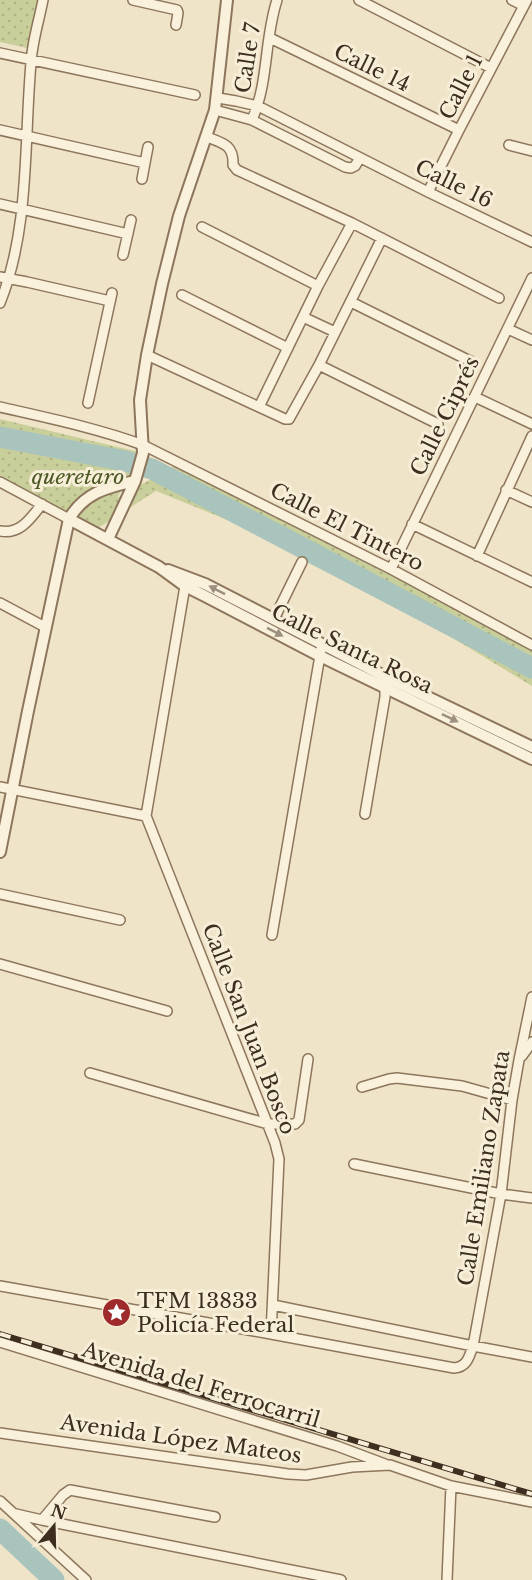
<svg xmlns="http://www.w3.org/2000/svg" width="532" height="1580" viewBox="0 0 532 1580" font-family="'Libre Baskerville',serif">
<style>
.park{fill:url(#park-dots)}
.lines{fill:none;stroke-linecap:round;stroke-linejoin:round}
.river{stroke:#a9c4bc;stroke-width:21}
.minor-casing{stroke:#8d765c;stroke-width:12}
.tertiary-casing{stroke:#8d765c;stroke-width:14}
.minor{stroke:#faf1dc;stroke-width:9}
.tertiary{stroke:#faf1dc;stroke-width:10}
.rail-casing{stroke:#3d2e20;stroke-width:6}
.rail{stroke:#f7eed8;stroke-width:4;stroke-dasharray:11;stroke-linecap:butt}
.oneway{fill:#9c907e}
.labels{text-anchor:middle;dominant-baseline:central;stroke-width:6;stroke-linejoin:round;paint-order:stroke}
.street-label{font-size:21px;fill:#3d2e20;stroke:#f7eed8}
.park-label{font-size:21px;font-style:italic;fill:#4d5a26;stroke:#f7eed8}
.poi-label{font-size:21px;fill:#3d2e20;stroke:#f7eed8;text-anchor:start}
</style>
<defs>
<pattern id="park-dots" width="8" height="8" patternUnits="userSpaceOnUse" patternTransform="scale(1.5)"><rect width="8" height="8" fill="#c9cf9b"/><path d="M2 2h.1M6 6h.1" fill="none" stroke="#aeb285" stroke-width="1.8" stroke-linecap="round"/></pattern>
</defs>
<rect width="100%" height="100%" fill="#f0e4c8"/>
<path class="park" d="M0,0H41L27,48L0,42Z
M0,419L143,453L117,498L180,463L532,640V686L321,558L156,491L98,528L0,480Z"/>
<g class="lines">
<path class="river" d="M0,437L125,461L152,469L532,668
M0,1529L54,1580"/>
<defs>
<path id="minor" d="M133,0L177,10L178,13L176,25
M359,0L491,68
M512,0L524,6
M270,38L459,130
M0,53L195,95
M218,98L236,101L258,106L428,192L532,242
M215,110L252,120L345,167L351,168L355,166L360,158
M252,120C269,81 264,40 277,0
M0,130L145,163
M207,137C223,143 234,145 233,165L237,170L352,223L499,298
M509,145L532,151
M142,179L148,147
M428,192L459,130L527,0
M0,204L128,234
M202,227L318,286
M123,255L131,220
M0,277L27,282L110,301
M182,295L288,348
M351,302L470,361
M0,303C30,229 24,141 31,63C32,42 39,21 43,0
M303,317L335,332
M508,329L532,340
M147,355L285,419H289L319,365L382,238
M319,365L438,424
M475,397L532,424
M88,403L112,293
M0,407C48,418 96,428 143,445L391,569L532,645
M259,407L318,286L352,223
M0,482L69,519
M506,490L532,502
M412,524L532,582
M0,531C20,535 31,518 42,504
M477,556L532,436
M391,569L532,278
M185,586L146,816L275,1143L279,1159L271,1334
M0,603L45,627
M274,619L302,562
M0,787L146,816
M365,814L385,697V681
M0,894L120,920
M272,935L322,644
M0,964L167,1011
M522,1056L532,1042
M90,1073L268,1124H295L299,1120L308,1059
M362,1087L389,1079L397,1078L462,1086L512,1100
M354,1164L501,1194L532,1198
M0,1286L271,1334L454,1368C467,1367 469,1357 473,1346L501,1194L512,1100L519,1060L532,997
M273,1305L473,1346L532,1357
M0,1342L337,1446L385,1464
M0,1433L288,1474L306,1475L352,1467L390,1465L451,1486L532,1502
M0,1501L86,1580
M16,1514L42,1520L63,1495L70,1490L215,1517
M42,1520L341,1580
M447,1580L451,1486"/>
<path id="tertiary" d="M69,519L159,567L185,586L203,595L320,656L532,759
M108,539L135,481L143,453L140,400L147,355L162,284L179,216L215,110L227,0
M168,570L205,584L384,676L532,747
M0,852L28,711L69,519C84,493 107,487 135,481"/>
</defs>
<use href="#minor" class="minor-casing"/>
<use href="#tertiary" class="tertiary-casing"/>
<use href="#minor" class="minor"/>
<use href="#tertiary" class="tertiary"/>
<defs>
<path id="rail" d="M0,1334L532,1494"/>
</defs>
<use href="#rail" class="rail-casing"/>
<use href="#rail" class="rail"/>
</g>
<defs><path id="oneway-solid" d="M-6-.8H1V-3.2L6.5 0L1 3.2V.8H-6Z" transform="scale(1.5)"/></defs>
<g class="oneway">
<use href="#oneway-solid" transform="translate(217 590) rotate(-153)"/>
<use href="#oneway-solid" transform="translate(275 632) rotate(27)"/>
<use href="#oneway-solid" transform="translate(450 718) rotate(26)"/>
</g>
<defs>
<symbol id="sight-disc" viewBox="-11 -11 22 22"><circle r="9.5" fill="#9e2a2b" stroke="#f7eed8"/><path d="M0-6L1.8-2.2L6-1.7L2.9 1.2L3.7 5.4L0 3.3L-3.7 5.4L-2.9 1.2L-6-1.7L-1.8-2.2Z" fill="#fff"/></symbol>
</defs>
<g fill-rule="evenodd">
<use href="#sight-disc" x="100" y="1296" width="33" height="33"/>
</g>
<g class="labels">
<g class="street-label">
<text transform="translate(248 58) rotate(-81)">Calle 7</text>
<text transform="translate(372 68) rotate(26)">Calle 14</text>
<text transform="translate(461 87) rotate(-63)">Calle 1</text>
<text transform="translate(454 184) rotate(26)">Calle 16</text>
<text transform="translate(445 416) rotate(-64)">Calle Ciprés</text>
<text transform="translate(347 527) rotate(27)">Calle El Tintero</text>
<text transform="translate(352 649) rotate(26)">Calle Santa Rosa</text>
<text transform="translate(249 1029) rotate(69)">Calle San Juan Bosco</text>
<text transform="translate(484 1168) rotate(-81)">Calle Emiliano Zapata</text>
<text transform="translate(201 1385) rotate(17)">Avenida del Ferrocarril</text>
<text transform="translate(181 1439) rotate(8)">Avenida López Mateos</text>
</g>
<g class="park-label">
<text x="78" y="477">queretaro</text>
</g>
<g class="poi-label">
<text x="137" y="1301">TFM 13833<tspan x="137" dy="24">Policía Federal</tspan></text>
</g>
</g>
<g transform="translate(54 1526) rotate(19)" stroke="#f7eed8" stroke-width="4.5" paint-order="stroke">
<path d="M0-4.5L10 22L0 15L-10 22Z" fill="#3d2e20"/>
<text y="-9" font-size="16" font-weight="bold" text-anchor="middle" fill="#3d2e20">N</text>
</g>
</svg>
